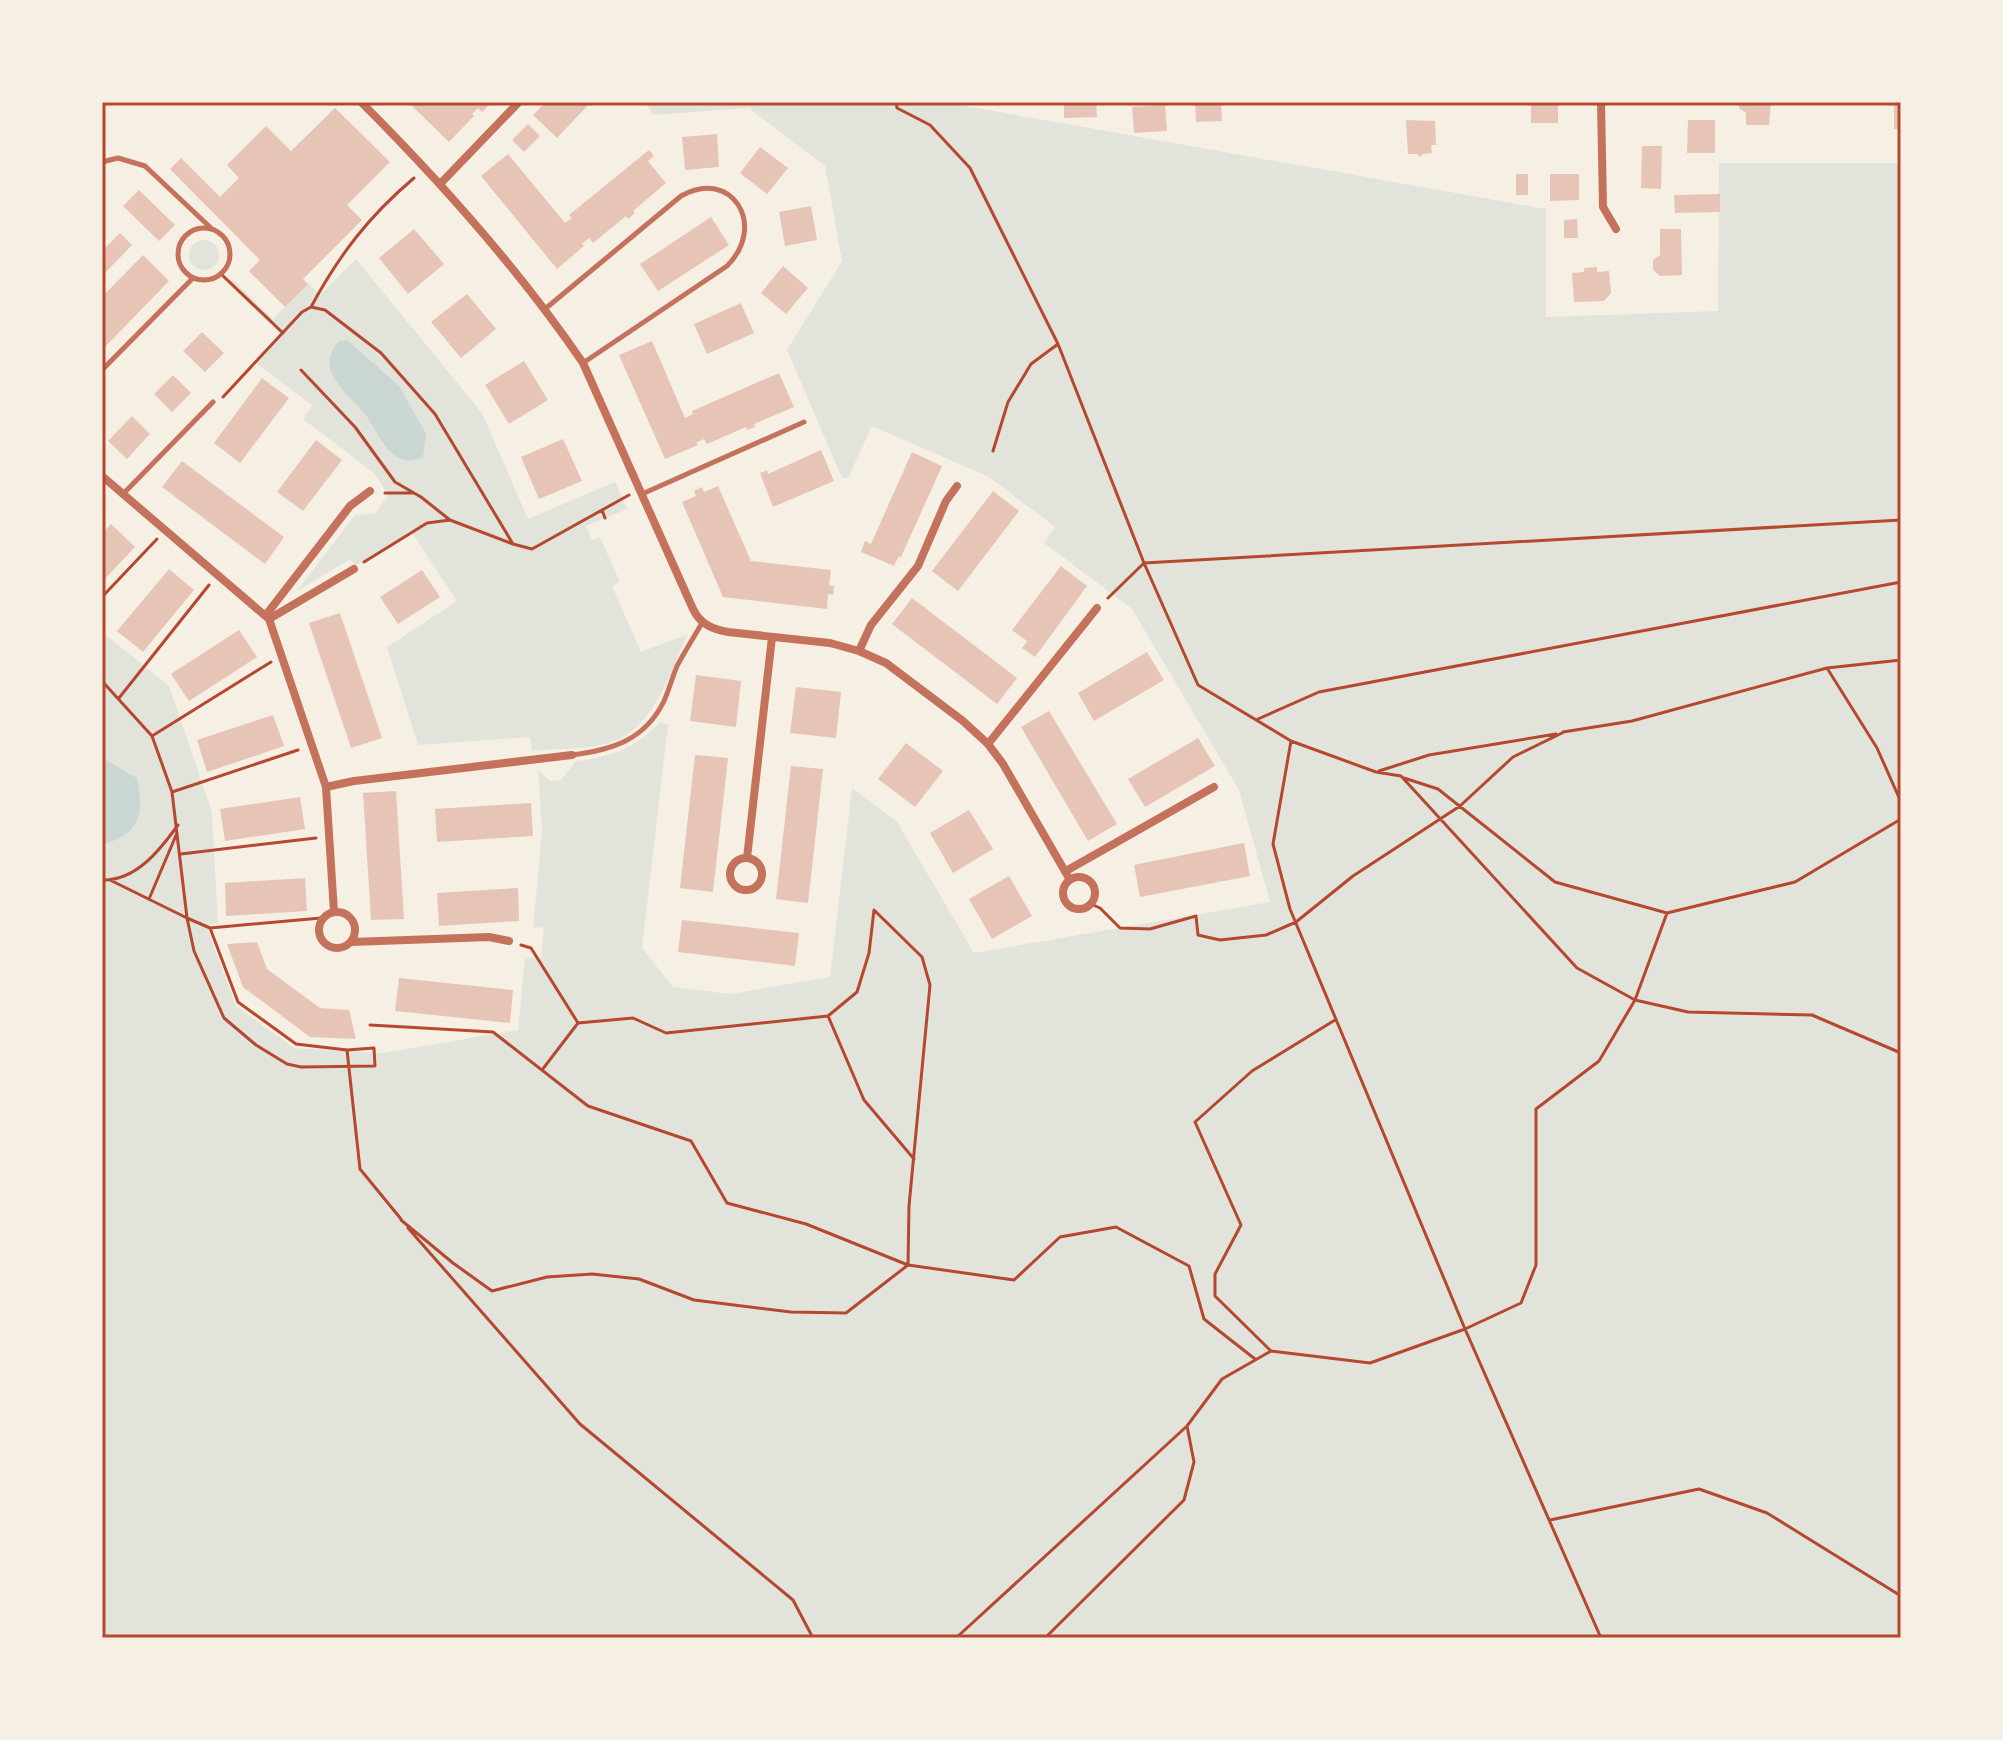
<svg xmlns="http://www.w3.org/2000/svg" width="2003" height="1740" viewBox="0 0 2003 1740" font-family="Arial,sans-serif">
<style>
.green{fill:#e2e4dc}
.water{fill:#c9d6d2}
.building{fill:#e6c5b7}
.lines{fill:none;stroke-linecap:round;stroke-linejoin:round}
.path{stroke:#b5482f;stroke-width:3}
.service{stroke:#c5725c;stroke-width:5}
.minor{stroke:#c5725c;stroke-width:8}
.neatline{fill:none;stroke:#b5482f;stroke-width:3}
</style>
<rect width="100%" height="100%" fill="#f6efe4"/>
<path class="green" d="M646,102H943L1546,209V317L1718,311L1719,163H1901V1638H102V632L169,686L212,812L218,924L206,925L236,1006L294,1048L383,1053L518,1030L525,958L541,957L544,927L533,928L542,831L538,770L550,781L561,780L576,761C611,757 635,749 660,722L668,725L642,948L673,987L730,994L830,977L852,788L897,822L974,953L1270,902L1239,790L1132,609L1044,543L1055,527L989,477L872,426L848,478H842L787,350L842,261L825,166L749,108L653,115Z
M189 255a15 15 0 1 1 30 0a15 15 0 1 1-30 0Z
M356,259L482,413L528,519L615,482L627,509L586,526L592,540L600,537L620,582L612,586L641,652L688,634C668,674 655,732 605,744C579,750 558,748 532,751L530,737L418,745L387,647L457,601L411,531L355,566L350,559L297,591L355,515L376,513L388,495L374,473L303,419L312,405L255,362L281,335L227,282L233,280L273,319L308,283L320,295Z"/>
<path class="water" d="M347,340L399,386L426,434L423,457C414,460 407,462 399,458C383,450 375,427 365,414C349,393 312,371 339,341Z
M102,758L137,778C144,813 141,835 102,844Z"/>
<path class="building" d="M408,102H492L482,112L478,108L472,114L474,116L449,142Z
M546,102H591L557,138L533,115Z
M1064,102H1096L1097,117L1064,118Z
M1195,102H1221L1222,121L1196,122Z
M1531,102H1558V123H1531Z
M1739,102H1771L1769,125H1746V113L1739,108Z
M1894,102H1901V129H1894Z
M1165,105L1167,131L1134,133L1132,107Z
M335,108L390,162L347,205L362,220L303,279L308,284L285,307L249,271L260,260L170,169L181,158L220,197L239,178L227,165L266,126L291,151Z
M1406,120L1435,121L1436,145H1431L1432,153L1423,154L1420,157L1417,154H1408Z
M1688,120H1715V153H1687Z
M528,124L540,136L524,152L512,140Z
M717,134L719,167L685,170L682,137Z
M1642,146H1662L1661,189L1641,188Z
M760,147L788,168L767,194L740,173Z
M649,150L654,156L648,161L666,183L633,211L635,213L628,219L626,216L593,243L589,238L582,244L584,246L557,269L481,176L508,154L565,223L572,218L569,215Z
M1516,174H1528V195H1516Z
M1550,174H1579V200L1550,201Z
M139,190L175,225L159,241L123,206Z
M1720,194V212L1675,213L1674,195Z
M811,206L817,240L785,246L779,212Z
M711,217L729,245L658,291L640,264Z
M1577,219L1578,238H1564V220Z
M414,229L444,264L408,294L379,258Z
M1660,229H1681L1682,275L1660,276L1653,270V260L1660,255Z
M120,233L132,245L102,276V251Z
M143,255L169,281L102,350V297Z
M783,266L808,288L786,314L761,293Z
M1597,267V272L1609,271L1611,293L1604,301L1574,302L1572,273L1584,272V268Z
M467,294L496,329L461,358L431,322Z
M741,303L754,333L707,354L694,324Z
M202,332L224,353L205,372L183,351Z
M652,341L685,418L693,414L692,411L779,373L794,407L754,424L755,427L747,430L746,427L707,444L704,439L696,443L698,445L665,459L619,355Z
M524,361L548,400L509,424L485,385Z
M173,375L191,393L172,412L154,394Z
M262,378L289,398L240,463L214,443Z
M132,416L150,434L127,459L108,441Z
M563,439L582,481L539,499L521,457Z
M316,440L342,460L303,511L277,492Z
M821,450L834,481L773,507L760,473L767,470L768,474Z
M912,452L942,466L901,557L899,556L894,566L861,552L865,541L871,544Z
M182,461L284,537L265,564L162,487Z
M718,486L751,561L831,570L829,585L834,586L833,595L828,594L827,609L723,597L682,502L696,496L694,491L702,487L704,492Z
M993,491L1019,511L958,591L932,571Z
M111,524L135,547L102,582V534Z
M1061,566L1087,586L1035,657L1022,648L1027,641L1012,630Z
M169,569L194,590L143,652L117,631Z
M422,570L440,597L398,624L380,597Z
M912,598L1017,678L997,704L892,624Z
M340,613L382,738L351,748L309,623Z
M239,630L257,657L189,701L171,674Z
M1147,652L1164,680L1094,721L1078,693Z
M696,675L741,681L736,727L690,721Z
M796,687L841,692L836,738L790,733Z
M1049,711L1117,824L1088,841L1021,727Z
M273,715L284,746L207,772L197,740Z
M1198,738L1215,766L1145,807L1128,779Z
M906,743L943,771L915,807L878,779Z
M695,755L728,758L713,892L680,888Z
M791,766L823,769L808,903L776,899Z
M396,791L404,919L371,920L363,793Z
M300,797L305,829L225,841L220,809Z
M531,803L533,836L437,842L435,809Z
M969,810L993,849L953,873L930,833Z
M1244,843L1250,876L1140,897L1134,865Z
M1009,876L1032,916L992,939L969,899Z
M305,878L307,911L226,916L225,883Z
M518,888L519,921L439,926L437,893Z
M682,920L799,933L795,966L678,952Z
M257,942L267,969L320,1008L349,1010L356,1039L310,1037L243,987L227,944Z
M399,978L513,990L510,1023L395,1011Z"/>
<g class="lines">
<path class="path" d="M896,102L897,108L930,125L970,168L1058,344L1144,563L1198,685L1291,741L1376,772L1401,776L1577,968L1635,1000L1688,1012L1812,1015L1901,1053
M221,274L283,333
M311,307L325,310L381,353L435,414L513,544L532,549L629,495
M301,370L355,427L395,482L421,497L450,520
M223,397L302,312L311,307C339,255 369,216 414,178
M993,451L1008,402L1031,364L1058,344
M385,493H413
M602,510L605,518
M364,562L427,523L450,520L513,544
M102,597L157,539
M1108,598L1144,563L1901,520
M1827,668L1877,748L1901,802
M102,681L152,736L172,792L187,918L210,928L321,918
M119,698L209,585
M1258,719L1319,692L1901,582
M1563,732L1632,721L1827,668L1901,660
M152,736L271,662
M1291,741L1273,844L1290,909L1465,1329L1601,1638
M1379,771L1429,755L1556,734
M1404,778L1438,789L1555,882L1667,913L1795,882L1901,819
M172,792L298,750
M181,854L316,838
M102,880C136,881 160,850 178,825
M110,880L187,918L194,951L224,1018L256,1045L287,1064L301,1067L375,1066L374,1048L347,1050L296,1044L238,1002L210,928
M149,899L177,833
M1091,904L1100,908L1120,928L1150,929L1196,916L1198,935L1220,940L1266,935L1296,922L1353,876L1460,806L1513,757L1562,733
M828,1016L864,1100L914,1159
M370,1025L493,1032L588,1106L691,1141L727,1203L806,1224L908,1265L909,1206L930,985L922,957L874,910L869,953L857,992L828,1016L666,1033L633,1018L578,1023L531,948L521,945
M347,1050L360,1169L401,1219
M542,1070L578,1023
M401,1220L453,1263L492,1291L547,1277L592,1274L639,1279L694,1300L791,1312L846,1313L908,1265L1014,1280L1060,1237L1116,1227L1189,1266L1204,1319L1255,1359
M408,1228L580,1424L793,1600L813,1638
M1271,1351L1215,1296V1274L1241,1225L1195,1122L1252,1071L1335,1020
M1550,1520L1699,1489L1767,1513L1901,1596
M956,1638L1187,1426L1222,1379L1271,1351L1370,1363L1465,1329L1521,1303L1536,1265V1109L1599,1061L1635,1000L1667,913
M1045,1638L1184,1500L1194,1462L1187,1426"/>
<path class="service" d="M102,162L118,158L145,166L211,228
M178 254a26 26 0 1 1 52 0a26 26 0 1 1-52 0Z
M545,309L681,196C731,167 768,225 727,266L583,363
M102,370L193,278
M642,494L804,422
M122,495L213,402
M572,755C612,750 645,740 664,701C669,690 672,678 677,666C685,651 694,637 702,623"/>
<path class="minor" d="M361,102C442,183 518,268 583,363L693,609C700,624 712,629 728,632L830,643L859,651L886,663L963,721L988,744L1003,764L1070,880
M1601,102L1603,207L1616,229
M441,183L519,102
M102,476L269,619L326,787L334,912
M266,615L350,506L370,491
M269,619L354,569
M859,651L871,625L918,566L946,501L957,486
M988,744L1097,608
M326,787L354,781L572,755
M747,858L772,637
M730 874a16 16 0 1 1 32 0a16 16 0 1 1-32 0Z
M1066,871L1214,787
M1063 893a16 16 0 1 1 32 0a16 16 0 1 1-32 0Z
M319 930a18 18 0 1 1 36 0a18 18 0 1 1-36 0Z
M352,942L489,937L509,941"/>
</g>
<rect width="2003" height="1740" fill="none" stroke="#f6efe4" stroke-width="208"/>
<rect x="104" y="104" width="1795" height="1532" class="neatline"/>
</svg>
